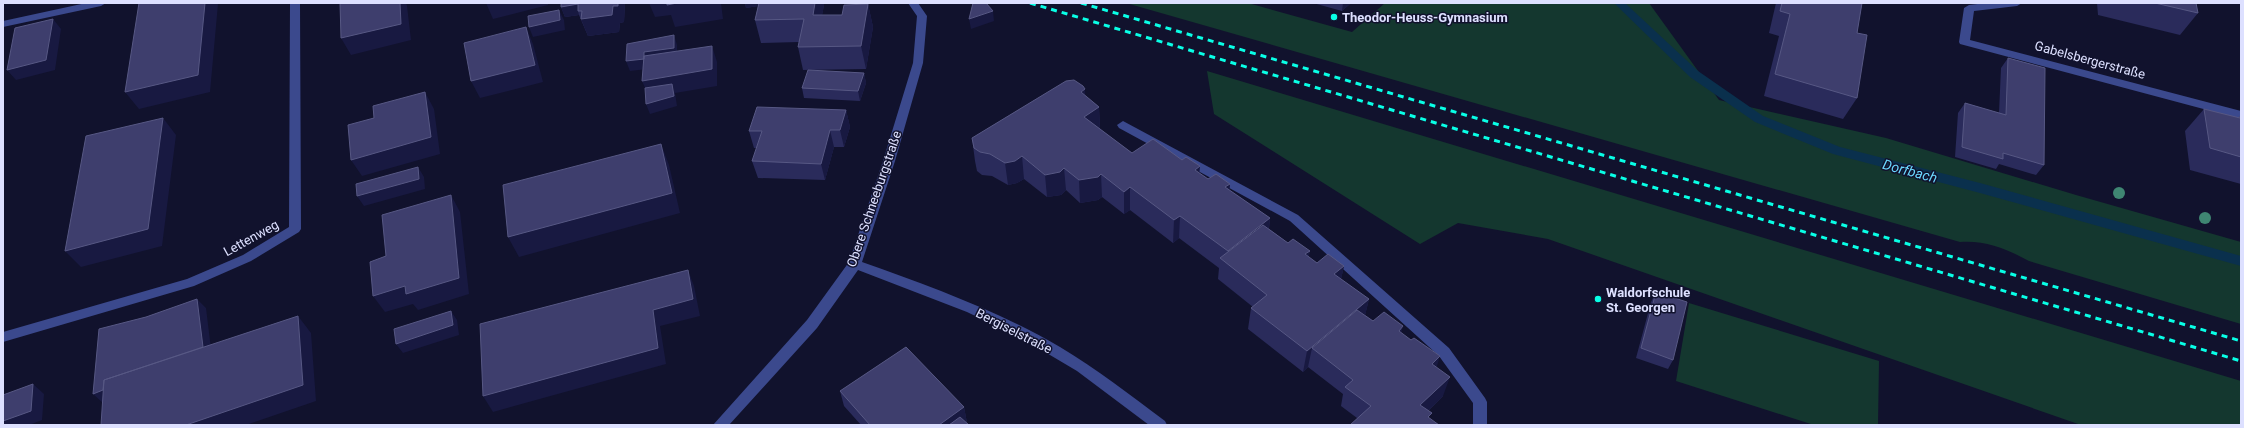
<svg xmlns="http://www.w3.org/2000/svg" width="2244" height="428" viewBox="0 0 2244 428" font-family="Roboto,sans-serif">
<style>
.green{fill:#14372f}
.lines{fill:none;stroke-linecap:round;stroke-linejoin:round}
.stream{fill:#0a304d;fill-rule:evenodd}
.minor{fill:#3b498d;fill-rule:evenodd}
.rail{stroke:#09ffe6;stroke-width:3;stroke-dasharray:6 5;stroke-linecap:butt}
.tree{fill:#3f8672}
.wall{fill:#2a2b5b}
.shaded-wall{fill:#181941}
.building{fill:#3e3e6d;stroke:#575884}
.poi-dot{fill:#09ffe6;stroke:#11122d;stroke-width:1.5}
.labels{text-anchor:middle;dominant-baseline:central;stroke-width:3;stroke-linejoin:round;paint-order:stroke}
.poi-label{font-size:13px;font-weight:bold;fill:#dde0ff;stroke:#11122d;text-anchor:start}
.street-label{font-size:13px;fill:#dde0ff;stroke:#11122d}
.water-label{font-size:14px;font-style:italic;fill:#6bd8ff;stroke:#11122d}
</style>
<rect width="100%" height="100%" fill="#11122d"/>
<path class="green" d="M1126,3H1248L1352,32L1385,3H1649L1719,100L1886,138L2076,195L2241,242V324L2029,261C2007,249 1985,240 1960,242Z
M1207,71L2241,381V425H2081L1548,239L1458,223L1420,244L1214,114Z
M1689,303L1879,361L1878,425H1814L1676,381Z"/>
<g class="lines">
<path class="stream" d="M1614,3H1625L1698,71L1763,116L1840,147L1980,183L2241,256V266L1980,193L1833,154L1755,122L1690,77Z"/>
<path class="minor" d="M86,3H106L101,6L3,27V21Z
M290,3H300L301,229L299,232L251,261L194,286L3,342V332L187,279L243,255L289,227Z
M908,3H918L927,16L923,63L895,161L862,262C930,286 998,311 1060,347C1097,369 1130,395 1165,421L1167,425H1149L1077,371L1023,339L967,312L858,270L817,328L729,425H713L807,320L849,262L883,161L913,63L917,16Z
M1986,3H2022L2017,6L1974,11L1970,40L2241,111V119L1960,44L1959,42L1964,8L1969,5Z
M1123,121L1298,215L1449,348L1485,398L1487,402V425H1473V403L1439,356L1290,221L1119,128L1117,125Z"/>
<path class="rail" d="M1030,3L2241,361
M1081,3L2241,341"/>
</g>
<g class="tree">
<circle cx="2119" cy="193" r="6"/>
<circle cx="2205" cy="218" r="6"/>
</g>
<path class="wall" d="M561,3H625L624,22L620,23L619,32L588,36L579,15L565,17L561,7Z
M745,3L824,5L822,15H842L868,4L873,27L866,69L803,70L798,47L799,42L761,43L755,20L758,6L746,8Z
M1313,3H1351L1342,11Z
M1776,3H1862L1857,33V98L1843,119L1764,96L1779,36L1769,33Z
M2097,3H2196L2198,13L2180,35L2098,15Z
M2008,58L2044,165L2036,175L1999,164L1996,169L1955,157L1958,113L1965,103L1999,113L2001,68Z
M864,73L866,83L860,101L804,98L802,88Z
M1085,96L1099,107L1100,129L1132,153L1199,173L1208,179L1230,184L1229,190L1270,218L1269,229L1288,243L1310,251L1308,257L1317,263L1344,266L1341,279L1369,299L1365,315L1373,321L1401,333L1436,367L1443,396L1428,411L1357,418L1341,406L1343,394L1308,367L1303,372L1248,329L1251,308L1253,307L1218,279L1219,268L1179,238L1173,243L1130,210L1124,214L1102,197L1098,200L1080,203L1066,190L1061,195L1047,197L1024,179L1017,183L1008,185L992,176L982,175L977,171L975,161L972,138Z
M2204,109L2238,118L2240,116H2241V184L2190,170L2185,131Z
M846,110L850,127L844,147H834L825,180L758,178L752,161L757,148H754L749,131Z
M1656,292L1673,360L1668,369L1636,358L1651,302Z
M840,391L964,407L967,423L969,425H861L844,406Z"/>
<path class="shaded-wall" d="M205,3H218V4L210,92L139,109L125,92Z
M400,3H406L407,6L411,40L351,55L341,38Z
M486,3H548V5L493,19Z
M618,3H625L624,22L620,23L619,32L588,36L581,19L613,6Z
M649,3H721L723,19L675,27L671,15L655,17Z
M745,3H777L746,8Z
M815,3H824V5L818,38L813,15Z
M1343,3H1351L1342,11Z
M582,4V11H578L579,15L565,17L561,7Z
M868,4L873,27L866,69L861,46Z
M559,10L564,20L565,30L533,37L529,27Z
M993,11L994,21L971,29L969,19Z
M53,19L61,29L55,70L16,80L7,70Z
M526,27L533,44L543,82L480,98L471,81Z
M674,35L677,45V58L647,69L630,71L626,61L644,52Z
M712,46L717,62V86L675,93L677,106L650,114L646,104L649,97L642,81Z
M864,73L866,83L860,101L858,91Z
M1085,89L1086,112L1081,92Z
M425,92L434,109L440,154L362,176L351,160Z
M1099,107L1100,129L1084,117Z
M846,110L850,127L844,147L840,130Z
M163,118L176,135L162,246L81,267L65,251Z
M830,130L834,147L825,180L821,164Z
M661,144L669,165L680,213L519,257L508,237Z
M1022,156L1024,179L1017,183L1008,185L1005,163Z
M1200,166L1198,189L1195,170Z
M418,167L424,177L425,189L364,206L357,196Z
M1064,168L1066,190L1061,195L1047,197L1045,175Z
M1101,174L1102,197L1098,200L1080,203L1079,180Z
M1230,184L1228,206L1225,187Z
M1130,187V210L1124,214V192Z
M451,195L460,212L469,294L418,310L413,304L385,312L373,296Z
M1180,216L1179,238L1173,243L1174,220Z
M1270,218L1267,241L1228,251Z
M1310,251L1306,272L1305,254Z
M1344,266L1339,288L1334,274Z
M688,270L694,286L700,316L660,326L666,364L493,412L483,396L653,310Z
M197,299L206,308L213,365L103,403L93,394Z
M1369,299L1364,320L1312,348L1308,367L1303,372L1307,351Z
M451,311L457,320L459,335L403,353L396,344Z
M298,316L311,333L316,401L246,425H186Z
M1403,326L1398,346L1399,331Z
M1440,356L1434,376L1432,364Z
M1450,377L1443,396L1414,424L1420,405Z
M33,384L44,394L42,420L29,425H3V421Z
M964,407L967,423L964,425H939Z"/>
<path class="building" d="M139,3H205L198,75L125,92Z
M340,3H400L401,24L341,38Z
M561,3H578V4L561,7Z
M578,3H618V6H613L612,15L581,19L582,11H578Z
M667,3H677L667,5Z
M759,3H815L813,15H842L844,5L868,4L861,46L798,47L804,19L755,20Z
M973,3H986L993,11L969,19Z
M1782,3H1862L1857,33L1867,35L1857,98L1775,74L1790,14L1780,11Z
M2155,3H2196L2198,13Z
M559,10L560,20L529,27L528,16Z
M53,19L46,60L7,70L15,28Z
M526,27L535,65L471,81L464,43Z
M674,35V48L644,52V59L626,61L627,44Z
M712,46V69L642,81L644,56Z
M2008,58L2045,68L2044,165L2003,153V159L1962,147L1965,103L2006,115Z
M808,70L864,73L858,91L802,88Z
M1074,80L1083,86L1085,89L1081,92L1099,107L1084,117L1132,153L1153,139L1182,160L1186,157L1200,166L1195,170L1208,179L1216,174L1230,184L1225,187L1270,218L1228,251L1180,216L1174,220L1130,187L1124,192L1101,174L1098,177L1079,180L1064,168L1060,172L1045,175L1022,156L1015,161L1005,163L990,154L980,152L974,148L972,138L1066,81Z
M672,84L674,96L646,104L645,88Z
M425,92L431,137L351,160L348,125L374,118L373,106Z
M757,107L846,110L840,130H830L821,164L752,161L762,131H749Z
M2204,109L2240,118V116H2241V157L2210,148Z
M163,118L148,229L65,251L86,136Z
M661,144L672,193L508,237L503,185Z
M418,167L419,179L357,196L356,184Z
M451,195L459,278L406,294L405,286L373,296L370,262L386,256L382,215Z
M1263,225L1288,243L1293,239L1310,251L1305,254L1317,263L1328,254L1344,266L1334,274L1369,299L1307,351L1251,308L1267,295L1220,258Z
M688,270L693,299L653,310L658,348L483,396L480,324Z
M1656,292L1687,302L1673,360L1641,348Z
M197,299L203,347L104,380L103,390L93,394L99,329L146,317Z
M1357,310L1373,321L1384,312L1403,326L1399,331L1411,340L1414,338L1440,356L1432,364L1450,377L1420,405L1432,413L1428,417L1439,425H1350L1371,406L1345,387L1353,380L1312,348Z
M451,311L453,325L396,344L394,329Z
M298,316L303,385L186,425H101L104,380Z
M906,347L964,407L939,425H870L840,391Z
M33,384L31,411L3,421V395Z
M960,417L969,425H949Z"/>
<g class="poi-dot">
<circle cx="1334" cy="17" r="4"/>
<circle cx="1598" cy="299" r="4"/>
</g>
<g class="labels">
<g class="poi-label">
<text x="1342" y="17">Theodor-Heuss-Gymnasium</text>
<text x="1606" y="292">Waldorfschule<tspan x="1606" dy="15">St. Georgen</tspan></text>
</g>
<g class="street-label">
<text transform="translate(2090 60) rotate(15)">Gabelsbergerstraße</text>
<text transform="translate(874 199) rotate(-71)">Obere Schneeburgstraße</text>
<text transform="translate(251 238) rotate(-29)">Lettenweg</text>
<text transform="translate(1014 331) rotate(27)">Bergiselstraße</text>
</g>
<g class="water-label">
<text transform="translate(1910 171) rotate(15)">Dorfbach</text>
</g>
</g>
<rect width="2244" height="428" fill="none" stroke="#dde0ff" stroke-width="8"/>
</svg>
